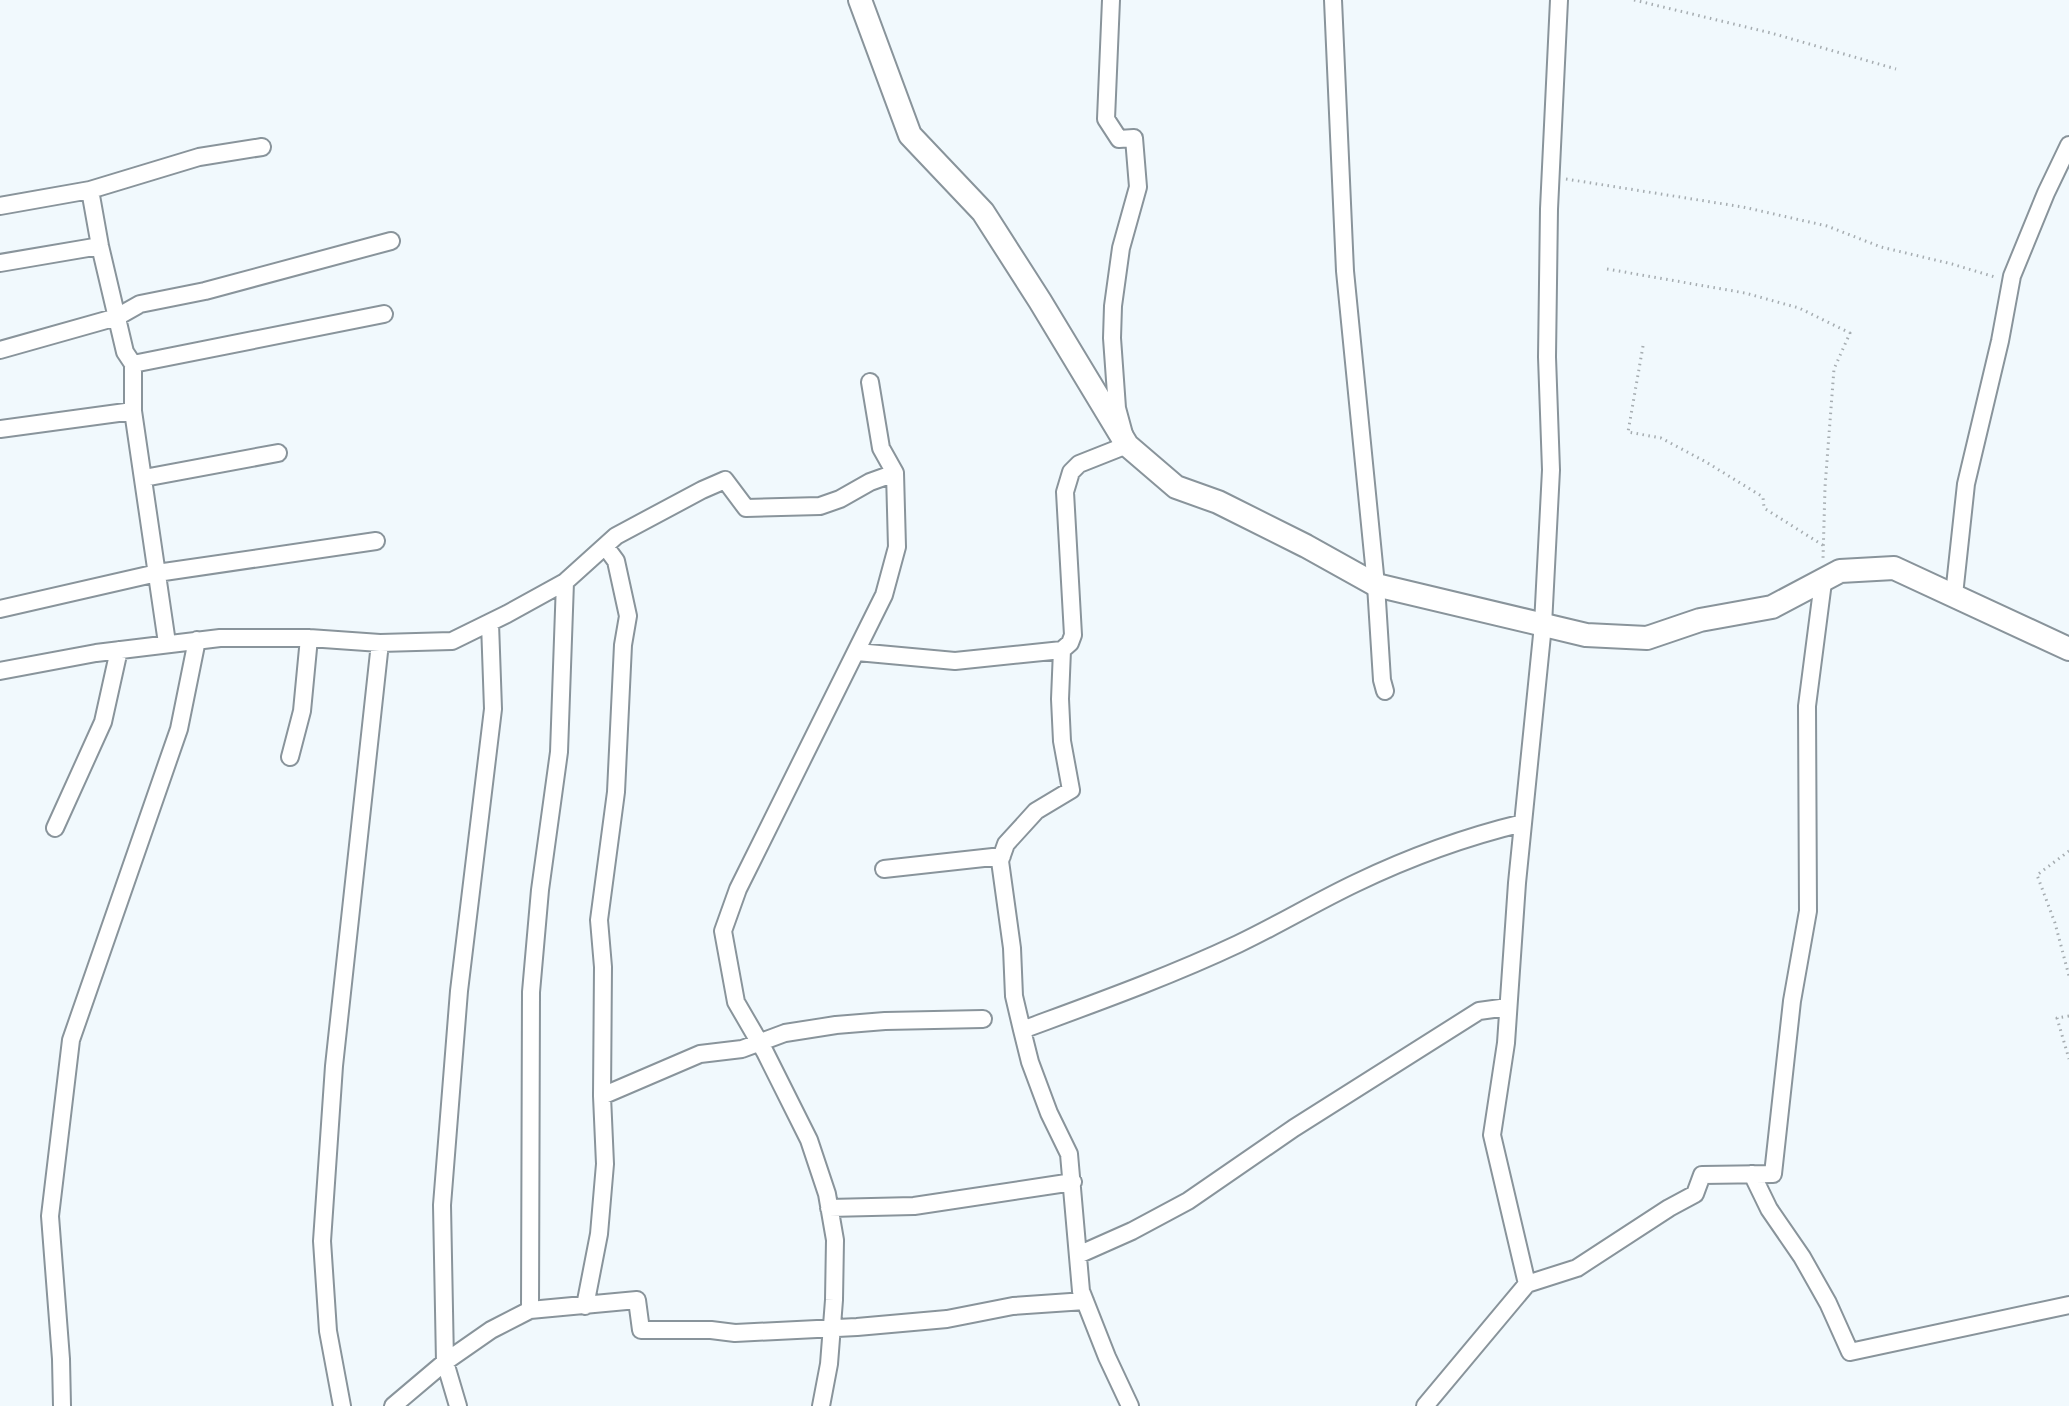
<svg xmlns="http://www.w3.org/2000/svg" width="2069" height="1406" viewBox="0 0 2069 1406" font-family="'Playfair Display',serif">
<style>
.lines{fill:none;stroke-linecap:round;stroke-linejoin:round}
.street-casing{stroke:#89949b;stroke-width:20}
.secondary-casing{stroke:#89949b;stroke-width:26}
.path{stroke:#a6adb1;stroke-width:3;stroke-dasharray:1.5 4.5;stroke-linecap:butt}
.street{stroke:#fff;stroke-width:16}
.secondary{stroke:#fff;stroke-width:22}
</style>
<rect width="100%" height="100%" fill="#f1f9fd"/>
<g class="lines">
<defs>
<path id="street" d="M1333,0L1345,271L1376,585L1382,680L1385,691
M90,190L199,157L262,147
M0,206L90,190L100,246L125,352L133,364V411L167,643
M0,263L100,246
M0,350L117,317L140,304L205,291L391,241
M133,364L384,314
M0,429L133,411
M144,478L278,453
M1954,595L1966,484L2000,341L2012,276L2046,193L2069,145
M0,609L157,573L376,541
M1062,650L1060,699L1062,741L1071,790L1036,811L1006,844L1000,861L1012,948L1014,996L1022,1030L1030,1062L1049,1113L1069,1154L1081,1291L1107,1357L1130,1406
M857,652L955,661L1062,650L1070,643L1073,635L1065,492L1071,472L1079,464L1127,445L1117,408L1112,338L1113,306L1121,248L1138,187L1134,138L1119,139L1106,119L1111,0
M0,671L96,653L220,638H309L380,643L452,641L507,614L565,582L616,536L702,490L725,480L746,508L820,506L840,499L870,482L895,473
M290,757L302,711L309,638
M55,828L103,722L119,650
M884,869L1002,856
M1022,1030C1095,1003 1168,977 1238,944C1278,925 1316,902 1356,883C1410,857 1465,837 1523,823
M602,1096L700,1054L742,1049L785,1033L836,1025L885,1021L983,1019
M1752,1174L1769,1209L1802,1257L1828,1303L1850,1352L2069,1305
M829,1208L914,1206L1073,1182
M1078,1255L1132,1231L1188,1201L1294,1128L1479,1011L1508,1007
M1527,1284L1492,1135L1506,1043L1517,883L1543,625L1551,470L1547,357L1549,209L1559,0
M585,1306L599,1234L605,1164L602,1096L603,967L599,920L616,792L623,645L628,616L616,561L605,546
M530,1310L531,992L540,890L559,752L565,582
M62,1406L61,1359L50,1216L71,1040L179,729L197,640
M342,1406L328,1331L322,1241L334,1066L380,643
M393,1406L445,1362L491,1330L530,1310L637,1300L641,1330H711L735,1333L857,1327L947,1319L1013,1306L1085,1301
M458,1406L445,1362L442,1205L459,991L493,709L490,623
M821,1406L829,1364L834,1300L835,1240L827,1194L809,1140L765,1052L736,1002L723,931L738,889L884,595L897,547L895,473L881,448L870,382
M1425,1406L1527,1284L1577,1268L1669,1208L1695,1194L1702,1175L1773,1174L1792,1001L1808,911L1807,706L1823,582"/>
<path id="secondary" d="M860,0L910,135L983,212L1040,301L1127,445L1176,487L1218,502L1306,546L1376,585L1586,635L1647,638L1700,620L1772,607L1840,571L1894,568L2069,649"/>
</defs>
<use href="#street" class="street-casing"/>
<use href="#secondary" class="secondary-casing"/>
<path class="path" d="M1634,0L1771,33L1896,69
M1566,179L1743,207L1827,226L1881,247L1952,264L1995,277
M1607,269L1745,293L1799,308L1850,333L1834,369L1825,487L1823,559
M1643,346L1628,432L1661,438L1706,462L1763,497L1764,508L1824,546
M2069,851L2037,875L2055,923L2069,976
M2069,1016L2057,1018L2069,1059"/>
<use href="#street" class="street"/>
<use href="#secondary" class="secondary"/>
</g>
</svg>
